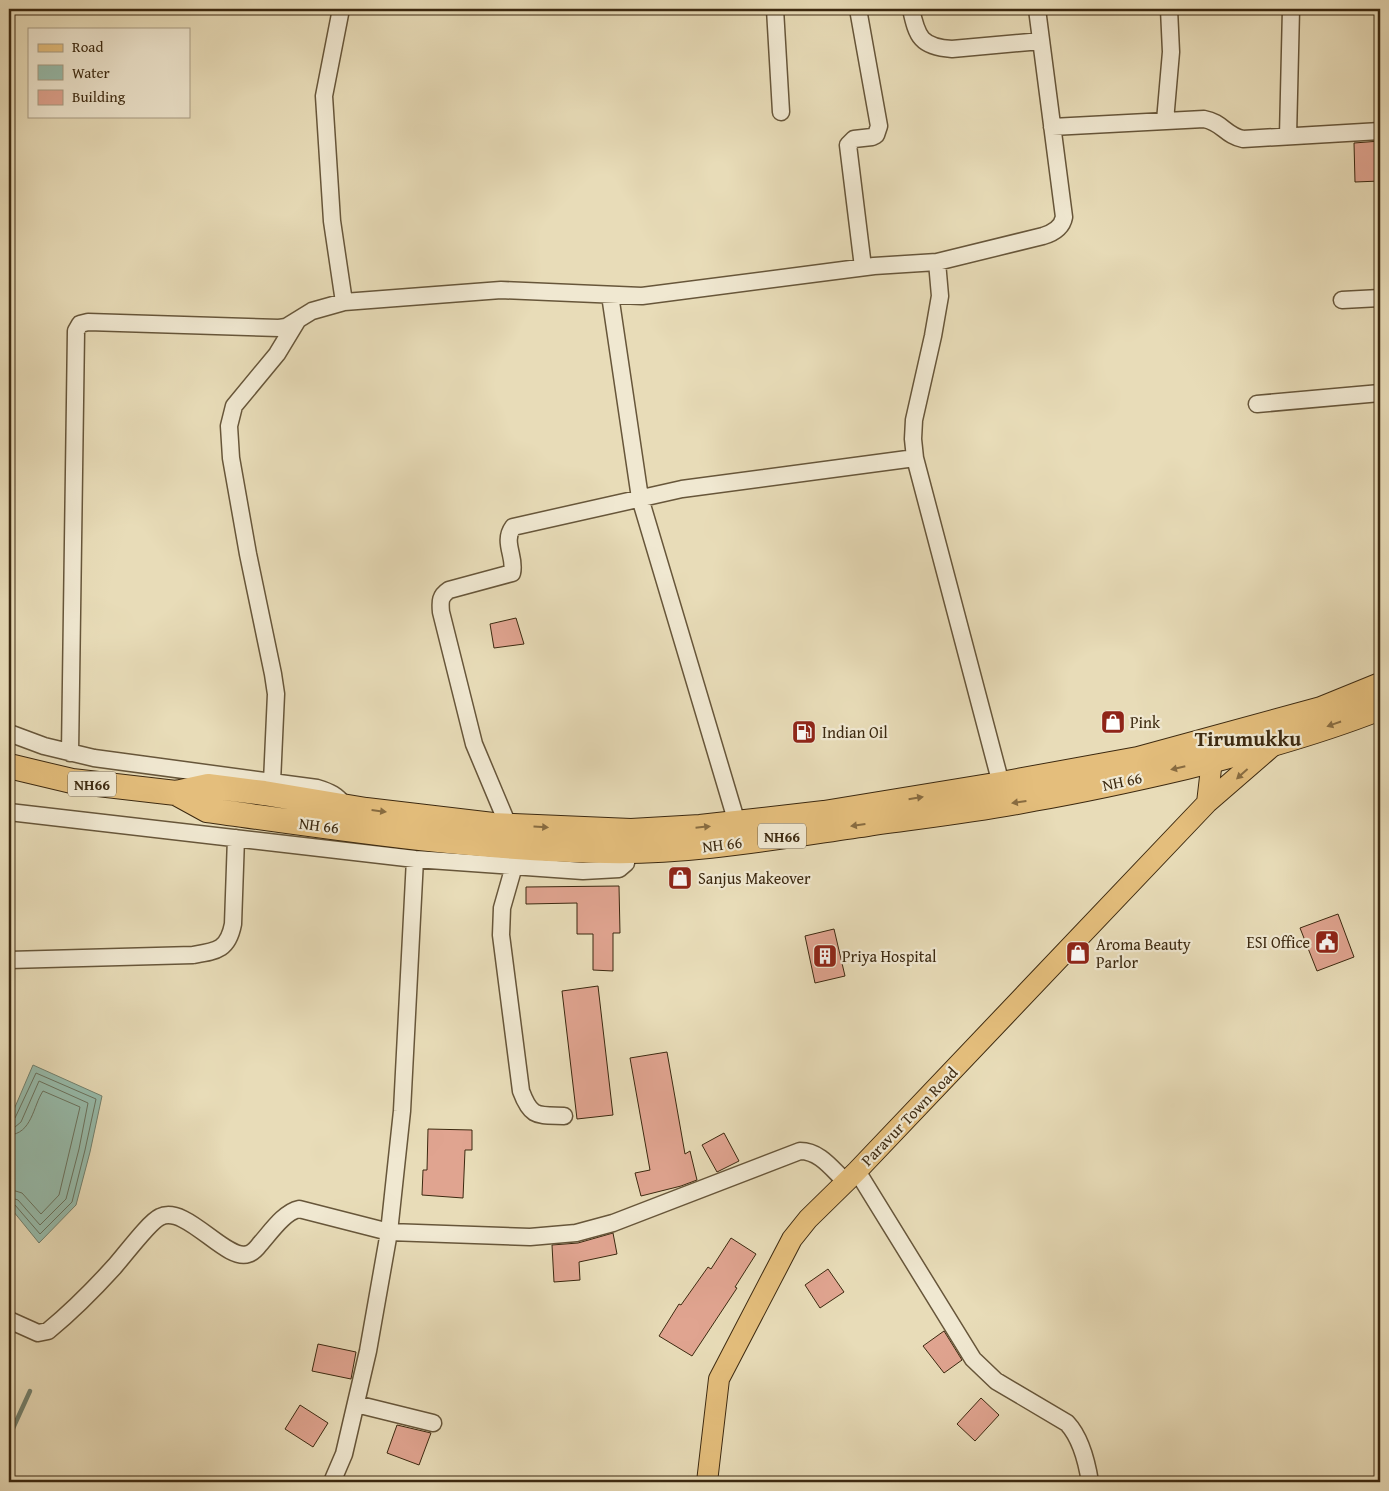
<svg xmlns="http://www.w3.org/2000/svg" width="1389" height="1491" viewBox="0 0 1389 1491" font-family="'Gentium Book Plus',serif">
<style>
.water{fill:#97bcac;stroke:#73816e}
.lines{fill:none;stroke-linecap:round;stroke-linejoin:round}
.shore{stroke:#6a725e;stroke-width:1}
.stream{stroke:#73816e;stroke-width:4.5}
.building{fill:#e0a490;stroke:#3c2910}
.minor-casing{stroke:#67563a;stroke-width:19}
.major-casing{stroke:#3c2910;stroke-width:22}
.highway-casing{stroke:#3c2910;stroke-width:26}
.minor{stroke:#f0e8d1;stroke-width:16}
.major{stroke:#e4be7c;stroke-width:20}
.highway{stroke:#e4be7c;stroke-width:24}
.oneway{fill:#886c41}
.labels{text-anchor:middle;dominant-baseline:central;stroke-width:4.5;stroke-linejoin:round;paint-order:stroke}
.shield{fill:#f0e8d1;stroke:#72624a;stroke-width:1}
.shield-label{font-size:15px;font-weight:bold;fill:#3c2910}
.poi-label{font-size:16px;fill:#3c2910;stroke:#f0e8d1;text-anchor:start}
.street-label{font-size:16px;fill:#3c2910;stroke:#f0e8d1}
.district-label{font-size:21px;font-weight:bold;fill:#3c2910;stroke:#f0e8d1}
</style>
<rect width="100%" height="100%" fill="#e8dcb8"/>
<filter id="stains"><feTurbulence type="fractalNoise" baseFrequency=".004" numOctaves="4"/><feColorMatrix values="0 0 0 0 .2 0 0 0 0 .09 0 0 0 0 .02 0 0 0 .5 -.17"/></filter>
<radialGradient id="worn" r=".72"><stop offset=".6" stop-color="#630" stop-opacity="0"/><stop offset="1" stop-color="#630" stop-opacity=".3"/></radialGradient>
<path class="water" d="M33,1065L102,1096L90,1152L76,1205L39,1243L9,1206V1121Z"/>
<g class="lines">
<path class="shore" d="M9,1121L15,1118L36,1073L96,1099L85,1150L72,1202L40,1234L15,1205L9,1203
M9,1128L15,1127L21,1122L39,1081L88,1103L79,1149L66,1199L40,1225L18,1200L9,1197
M9,1135C32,1134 33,1106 43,1091L80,1107L59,1195L41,1214L22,1193L9,1189"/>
<path class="stream" d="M9,1437L30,1391"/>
</g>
<path class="building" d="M1380,141V181L1355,182L1354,143Z
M516,618L524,644L494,648L490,624Z
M619,886L620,933H613V971L593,970V934H577V903L526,904V887Z
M1338,914L1354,957L1317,971L1300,928Z
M834,929L845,976L815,983L805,936Z
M598,986L613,1115L577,1119L562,991Z
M667,1052L685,1154L690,1151L697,1180L681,1186L641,1196L635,1173L650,1170L630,1058Z
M428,1129L472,1130V1150H465L463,1198L422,1195L423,1170H427Z
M724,1133L739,1161L717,1172L702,1145Z
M613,1233L617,1254L579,1262L580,1280L554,1282L552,1245L578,1243Z
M731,1238L756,1254L735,1287L737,1288L692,1356L659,1336L679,1304L681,1305L708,1267L711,1269Z
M828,1269L844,1292L820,1308L805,1285Z
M944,1331L962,1360L944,1373L923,1346Z
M318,1344L356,1352L351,1379L312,1371Z
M981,1398L999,1415L975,1441L957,1424Z
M300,1405L328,1423L313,1447L285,1429Z
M397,1425L431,1433L419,1465L387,1453Z"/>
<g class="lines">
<defs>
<path id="minor" d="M341,9L324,96L332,221L344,302
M775,9L781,112
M858,9L879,126L876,135L872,137L854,139L848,145L863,267
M911,9C917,37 921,47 952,49L1041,41
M1165,121L1171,52L1169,9
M1052,127L1204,119C1222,122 1226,136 1243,139L1380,131
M1288,136L1291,9
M937,262L940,296L933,336L914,420L913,439L915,458L1001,784
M610,295L640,498L737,823
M1342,300L1380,298
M1257,404L1380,393
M9,733L44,746L94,758L317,788C330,792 337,795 345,806
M70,753L76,331L80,324L88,322L279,328L286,327L312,311L344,302L501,290L642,296L874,266L937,262L1043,236C1053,233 1062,228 1064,217L1037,9
M272,782L276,694L273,674L248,554L231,458L229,426L234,406L277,354L297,321
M9,812L415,859L583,871L619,869L626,863L627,851
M508,825L474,744L441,612C440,601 440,596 449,590L512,573C516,557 502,542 513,527L682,489L915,458
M514,866L502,908L501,935L521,1091C531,1118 537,1115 564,1116
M9,960L193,955C217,951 228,950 233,924L236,838
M857,1171L973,1359L996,1381L1067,1423C1081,1438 1087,1463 1090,1482
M9,1320L38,1333L48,1331C71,1312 94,1289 114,1267C124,1256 149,1222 160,1217C186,1204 226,1262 248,1254C253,1253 257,1248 260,1244C270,1233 284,1212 299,1209L389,1232L530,1237L576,1233L613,1223L800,1151C820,1151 832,1169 846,1182
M356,1404L433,1423
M332,1482L344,1454L368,1351L389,1232L402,1111L415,859"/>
<path id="major" d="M1207,803L1212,760
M707,1482L719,1379L792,1239L808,1219L857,1171L1207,803L1275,744"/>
<path id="highway" d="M9,766L72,781L176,793L208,786L264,793L366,810L493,825L631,831L700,827L824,813L1001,784L1138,759L1321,709L1380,685
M176,793L207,810C339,828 472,849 606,851C693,853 781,836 867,824C923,816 979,810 1033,799C1084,790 1135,779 1186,767C1251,751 1317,733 1380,708"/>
</defs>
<use href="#minor" class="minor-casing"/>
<use href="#major" class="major-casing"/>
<use href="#highway" class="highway-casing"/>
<use href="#minor" class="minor"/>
<use href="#major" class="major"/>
<use href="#highway" class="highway"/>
</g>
<defs><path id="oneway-solid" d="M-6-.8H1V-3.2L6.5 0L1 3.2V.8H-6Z" transform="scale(1.25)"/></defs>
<g class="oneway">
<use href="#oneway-solid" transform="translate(1334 724) rotate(161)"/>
<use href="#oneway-solid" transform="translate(1178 768) rotate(167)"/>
<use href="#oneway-solid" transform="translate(1242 774) rotate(138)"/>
<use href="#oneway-solid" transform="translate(916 798) rotate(-9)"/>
<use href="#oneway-solid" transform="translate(1019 802) rotate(172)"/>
<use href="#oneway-solid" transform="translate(379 811) rotate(7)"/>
<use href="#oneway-solid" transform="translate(858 825) rotate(172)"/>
<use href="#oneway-solid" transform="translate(541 827) rotate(3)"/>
<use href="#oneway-solid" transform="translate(703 827) rotate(-6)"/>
</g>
<defs>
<symbol id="shop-square" viewBox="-11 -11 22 22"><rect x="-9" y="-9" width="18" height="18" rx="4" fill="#8f2418" stroke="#f0e8d1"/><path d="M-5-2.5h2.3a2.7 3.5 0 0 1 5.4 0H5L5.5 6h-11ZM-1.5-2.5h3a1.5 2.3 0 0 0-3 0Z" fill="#fff"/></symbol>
<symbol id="fuel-square" viewBox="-11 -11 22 22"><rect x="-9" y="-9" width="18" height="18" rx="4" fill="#8f2418" stroke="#f0e8d1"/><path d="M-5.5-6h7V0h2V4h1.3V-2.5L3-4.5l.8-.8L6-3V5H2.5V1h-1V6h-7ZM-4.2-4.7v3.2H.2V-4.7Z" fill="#fff"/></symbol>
<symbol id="civic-square" viewBox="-11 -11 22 22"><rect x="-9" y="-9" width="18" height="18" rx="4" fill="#8f2418" stroke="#f0e8d1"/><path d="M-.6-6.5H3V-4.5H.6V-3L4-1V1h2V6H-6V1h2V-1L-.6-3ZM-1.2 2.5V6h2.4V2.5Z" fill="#fff"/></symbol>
<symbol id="building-square" viewBox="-11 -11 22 22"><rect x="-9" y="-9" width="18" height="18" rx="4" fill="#8f2418" stroke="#f0e8d1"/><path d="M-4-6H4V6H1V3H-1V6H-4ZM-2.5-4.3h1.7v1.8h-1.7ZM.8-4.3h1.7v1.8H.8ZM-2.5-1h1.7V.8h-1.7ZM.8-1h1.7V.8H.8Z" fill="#fff"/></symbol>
</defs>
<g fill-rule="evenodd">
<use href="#shop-square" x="1099" y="708" width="28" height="28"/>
<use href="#fuel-square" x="790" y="718" width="28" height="28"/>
<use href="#shop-square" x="666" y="864" width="28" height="28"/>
<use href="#civic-square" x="1313" y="928" width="28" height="28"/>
<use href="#shop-square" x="1064" y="939" width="28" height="28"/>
<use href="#building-square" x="811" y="942" width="28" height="28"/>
</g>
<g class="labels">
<g class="shield">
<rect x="68" y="771.5" width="48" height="25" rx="4"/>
<rect x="758" y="823.5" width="48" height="25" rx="4"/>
</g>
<g class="shield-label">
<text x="92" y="784">NH66</text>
<text x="782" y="836">NH66</text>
</g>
<g class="poi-label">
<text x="1130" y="722">Pink</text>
<text x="822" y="732">Indian Oil</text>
<text x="698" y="878">Sanjus Makeover</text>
<text x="1310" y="942" text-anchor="end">ESI Office</text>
<text x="1096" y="944">Aroma Beauty<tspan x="1096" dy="18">Parlor</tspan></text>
<text x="842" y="956">Priya Hospital</text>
</g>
<g class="street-label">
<text transform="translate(1122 781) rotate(-12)">NH 66</text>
<text transform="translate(319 825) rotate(7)">NH 66</text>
<text transform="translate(722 844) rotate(-7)">NH 66</text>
<text transform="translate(909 1116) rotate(-46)">Paravur Town Road</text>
</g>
<g class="district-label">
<text x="1248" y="738">Tirumukku</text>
</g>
</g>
<rect width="1389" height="1491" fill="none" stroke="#e8dcb8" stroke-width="30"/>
<rect x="10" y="10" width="1369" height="1471" fill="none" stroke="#3c2910" stroke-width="2.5"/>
<rect x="15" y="15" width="1359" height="1461" fill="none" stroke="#3c2910"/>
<rect x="28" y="28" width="162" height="90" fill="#f0e8d1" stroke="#a89c84"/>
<rect x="38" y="44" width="25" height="8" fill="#e4be7c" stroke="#a89c84"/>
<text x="72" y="52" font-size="15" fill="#3c2910">Road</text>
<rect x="38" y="65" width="25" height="15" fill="#97bcac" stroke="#a89c84"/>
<text x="72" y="78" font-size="15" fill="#3c2910">Water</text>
<rect x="38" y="90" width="25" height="15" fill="#e0a490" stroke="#a89c84"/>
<text x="72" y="102" font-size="15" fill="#3c2910">Building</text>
<rect width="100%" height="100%" filter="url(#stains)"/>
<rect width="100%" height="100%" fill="url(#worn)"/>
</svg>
